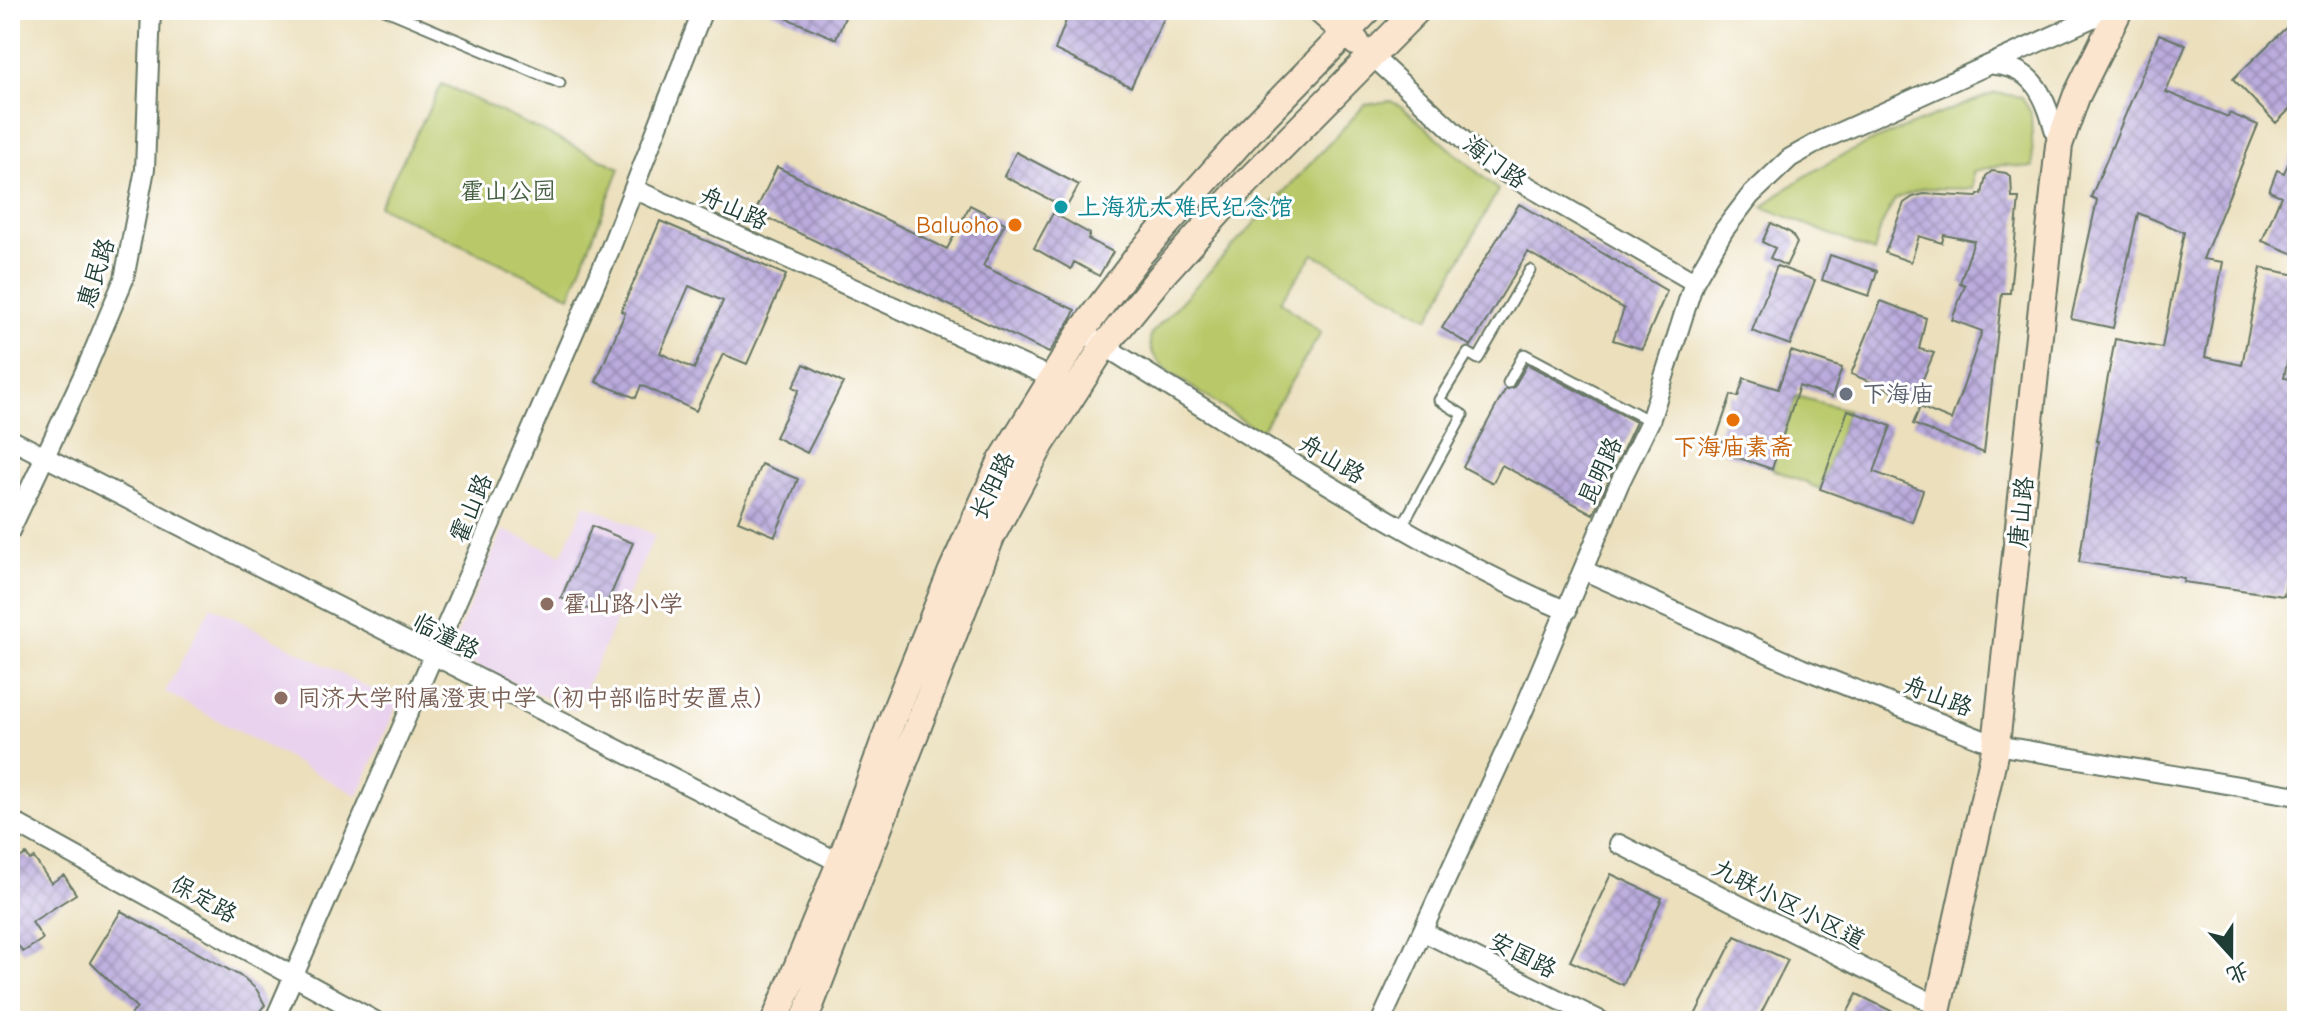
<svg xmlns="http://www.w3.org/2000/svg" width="2307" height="1031" viewBox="0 0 2307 1031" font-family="'Comic Neue','LXGW WenKai TC',sans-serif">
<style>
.built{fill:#e9d2ed}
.green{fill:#b9c96b;stroke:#6c8350;stroke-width:2}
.building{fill:url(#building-cross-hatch);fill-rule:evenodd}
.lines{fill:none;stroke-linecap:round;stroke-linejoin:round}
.lane-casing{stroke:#667664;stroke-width:13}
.street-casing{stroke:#667664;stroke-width:22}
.secondary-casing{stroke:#667664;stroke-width:30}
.lane{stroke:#fff;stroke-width:9}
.street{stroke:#fff;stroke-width:18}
.secondary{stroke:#fce5cf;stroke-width:26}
.culture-dot{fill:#0f9aa8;stroke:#fff;stroke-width:3}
.food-dot{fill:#e8710a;stroke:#fff;stroke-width:3}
.worship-dot{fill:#6b7280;stroke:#fff;stroke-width:3}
.education-dot{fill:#8d6e63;stroke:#fff;stroke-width:3}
.labels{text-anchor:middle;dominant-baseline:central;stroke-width:6;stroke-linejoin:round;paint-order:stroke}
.street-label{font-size:24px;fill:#1f3d34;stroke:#fff}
.park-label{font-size:24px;fill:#466042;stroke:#fff}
.culture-label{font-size:24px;fill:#0d838f;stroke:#fff;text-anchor:start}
.food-label{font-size:24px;fill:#c56008;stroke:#fff;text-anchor:end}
.worship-label{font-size:24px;fill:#5b616d;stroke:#fff;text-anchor:start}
.education-label{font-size:24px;fill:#785e54;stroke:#fff;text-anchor:start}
</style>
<defs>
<pattern id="building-cross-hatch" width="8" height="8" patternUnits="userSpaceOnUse" patternTransform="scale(2)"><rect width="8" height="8" fill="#baabdd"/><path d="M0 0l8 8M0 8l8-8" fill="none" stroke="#978cb4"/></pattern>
</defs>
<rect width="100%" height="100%" fill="#fff"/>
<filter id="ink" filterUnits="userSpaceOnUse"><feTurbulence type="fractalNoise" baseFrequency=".0125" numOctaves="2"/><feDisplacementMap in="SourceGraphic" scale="16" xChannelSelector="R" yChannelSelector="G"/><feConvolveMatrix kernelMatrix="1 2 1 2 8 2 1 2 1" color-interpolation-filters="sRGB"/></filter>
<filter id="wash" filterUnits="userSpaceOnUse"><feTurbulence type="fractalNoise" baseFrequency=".006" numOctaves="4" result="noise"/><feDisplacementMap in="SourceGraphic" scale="32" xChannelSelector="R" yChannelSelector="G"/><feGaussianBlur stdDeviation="1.8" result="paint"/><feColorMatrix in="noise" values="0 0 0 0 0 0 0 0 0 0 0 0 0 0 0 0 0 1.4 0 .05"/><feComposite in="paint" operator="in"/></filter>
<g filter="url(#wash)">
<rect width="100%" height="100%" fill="#ebdfbc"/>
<path class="built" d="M585,504L655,535L575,711L449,653L503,530L562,555Z
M211,606L398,703L358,796L165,692Z"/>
<path class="green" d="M442,84L620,168L570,296L379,206Z
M1995,93L2022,97L2031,113L2033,168L2004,165L1973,171V189L1924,188L1895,199L1881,226L1874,252L1763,207C1829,151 1915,124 1995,93Z
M1390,101L1401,106L1498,190L1429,318L1314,254L1280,301L1321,333L1260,432L1166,370C1156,359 1147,350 1151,334L1365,105Z
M1796,396L1848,410L1820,489L1772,469Z"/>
<g id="blocks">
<path class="building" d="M767,10H848L836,39Z
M1070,10H1168L1131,87L1055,50Z
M2297,17V102L2276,123L2233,79Z
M2159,34L2186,45L2166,92L2228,117L2229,113L2258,125L2203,259L2223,262L2205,357L2242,365L2261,268L2297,275V310L2284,378L2297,380V514L2284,596L2183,582L2184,578L2079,562L2098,441H2096L2115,339L2162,348L2184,232L2138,213L2113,328L2071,319L2097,200L2091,197Z
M2297,144V255L2262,241L2281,196L2269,191L2277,170L2284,173Z
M1016,152L1079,185L1066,208L1004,176Z
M777,167L947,249L970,205L1005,223L983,266L1075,310L1071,319L1049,353L755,212Z
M1992,171L2006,173L2011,177L2012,198H2019L2010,293H2002L1984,453L1913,424L1920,407L1951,420L1962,390L1982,331L1952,320L1965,285L1960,283L1974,241L1944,235L1942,243L1919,236L1911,262L1885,253L1904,203L1913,197L1924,194L1977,197L1978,194H1982L1986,176Z
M1519,204L1667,291L1642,349L1613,340L1624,309L1528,252L1471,346L1442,328Z
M1053,213L1090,234L1088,239L1113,252L1099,276L1074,262L1071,269L1034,248Z
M660,221L786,275L747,364L723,354L696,411L641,385L636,398L596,382L625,313L621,311ZM689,286L723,301L694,369L660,353Z
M1771,223L1791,233L1797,243L1786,266L1770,258L1775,248L1762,242Z
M1830,255L1877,271L1869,296L1822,280Z
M1777,266L1815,280L1790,345L1752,331Z
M1881,301L1926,318L1919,349L1934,353L1914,400L1851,374Z
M1791,351L1842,368L1832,397L1799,386L1772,469L1724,453L1727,443L1716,439L1731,395L1738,397L1744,378L1778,389Z
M804,364L843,383L807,453L775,437L799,390L793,387Z
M1527,364L1636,422L1593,514L1502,465L1493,483L1463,467L1505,390L1514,387Z
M1848,410L1891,426L1874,472L1923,490L1912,522L1820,489Z
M761,464L798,479L775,536L738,521Z
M592,526L633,543L602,615L561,598Z
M26,854L30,860L34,858L51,883L64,875L76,894L32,922L43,939L23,952L17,944L10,948V864Z
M1611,874L1662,898L1623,985L1570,961Z
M121,911L244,978L257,990L265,1005L251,1021H125L137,1008L90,962Z
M1735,936L1788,960L1757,1021H1692Z
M1857,994L1911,1021H1843Z"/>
</g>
</g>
<g filter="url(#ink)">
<use href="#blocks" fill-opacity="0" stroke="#667664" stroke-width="2"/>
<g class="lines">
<defs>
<path id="lane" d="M386,10L560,83
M1508,383L1524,354L1650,421
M1401,528L1463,415L1439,400L1468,353L1478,359L1530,270"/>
<path id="street" d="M1371,55L1488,163L1694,282
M1994,65C2041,68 2047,107 2059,145
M634,189L1063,383
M1095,340C1170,388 1247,435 1324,482C1403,529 1482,575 1567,611
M10,439L848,867
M10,531L86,369L124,279L145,169L151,10
M1583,570L1801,668L1996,745L2297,796
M10,820L375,1021
M1619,844L1938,1006
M1424,932L1601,1021
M274,1021L609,252L703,10
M1381,1021L1519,721L1620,482L1650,421L1694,282L1724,230L1750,196L1790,158L1820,141L2110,10"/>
<path id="secondary" d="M1320,10L1356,42
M775,1021L840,863L896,709L952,571L1001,462L1081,332L1139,255L1250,131L1368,10
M804,1021L991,537L1041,444L1104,346L1161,276L1238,191L1417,10
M1935,1021L1996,745L2059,145L2076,97L2119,10"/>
</defs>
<use href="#lane" class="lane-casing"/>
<use href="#street" class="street-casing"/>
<use href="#secondary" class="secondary-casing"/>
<use href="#lane" class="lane"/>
<use href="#street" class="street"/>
<use href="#secondary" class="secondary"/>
</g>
</g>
<circle class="culture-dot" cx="1061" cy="207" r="8"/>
<g class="food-dot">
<circle cx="1015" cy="225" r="8"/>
<circle cx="1733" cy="420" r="8"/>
</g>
<circle class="worship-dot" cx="1846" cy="394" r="8"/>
<g class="education-dot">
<circle cx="547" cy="604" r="8"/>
<circle cx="281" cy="698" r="8"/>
</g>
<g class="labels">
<g class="street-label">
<text transform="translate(1495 162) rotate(36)">海门路</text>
<text transform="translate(734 208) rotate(24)">舟山路</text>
<text transform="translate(96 273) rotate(-72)">惠民路</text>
<text transform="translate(1332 459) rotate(31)">舟山路</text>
<text transform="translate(1600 471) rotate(-65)">昆明路</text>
<text transform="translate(992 486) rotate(-64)">长阳路</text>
<text transform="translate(471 508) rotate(-67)">霍山路</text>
<text transform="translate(2021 512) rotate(-84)">唐山路</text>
<text transform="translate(446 636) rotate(27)">临潼路</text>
<text transform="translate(1938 696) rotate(21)">舟山路</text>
<text transform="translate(204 899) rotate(29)">保定路</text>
<text transform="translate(1789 904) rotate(27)">九联小区小区道</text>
<text transform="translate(1523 955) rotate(27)">安国路</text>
</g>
<g class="park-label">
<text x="508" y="191">霍山公园</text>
</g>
<g class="culture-label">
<text x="1077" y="207">上海犹太难民纪念馆</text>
</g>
<g class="food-label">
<text x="999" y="225">Baluoho</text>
<text x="1733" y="447" text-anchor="middle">下海庙素斋</text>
</g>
<g class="worship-label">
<text x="1862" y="394">下海庙</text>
</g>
<g class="education-label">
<text x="563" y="604">霍山路小学</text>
<text x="297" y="698">同济大学附属澄衷中学（初中部临时安置点）</text>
</g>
</g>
<rect width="2307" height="1031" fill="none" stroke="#fff" stroke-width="40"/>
<g transform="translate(2231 955) rotate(159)" stroke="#ffffff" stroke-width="6" paint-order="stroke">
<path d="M0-6L14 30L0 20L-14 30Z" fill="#1f3d34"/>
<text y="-12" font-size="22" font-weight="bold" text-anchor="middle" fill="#1f3d34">北</text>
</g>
</svg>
